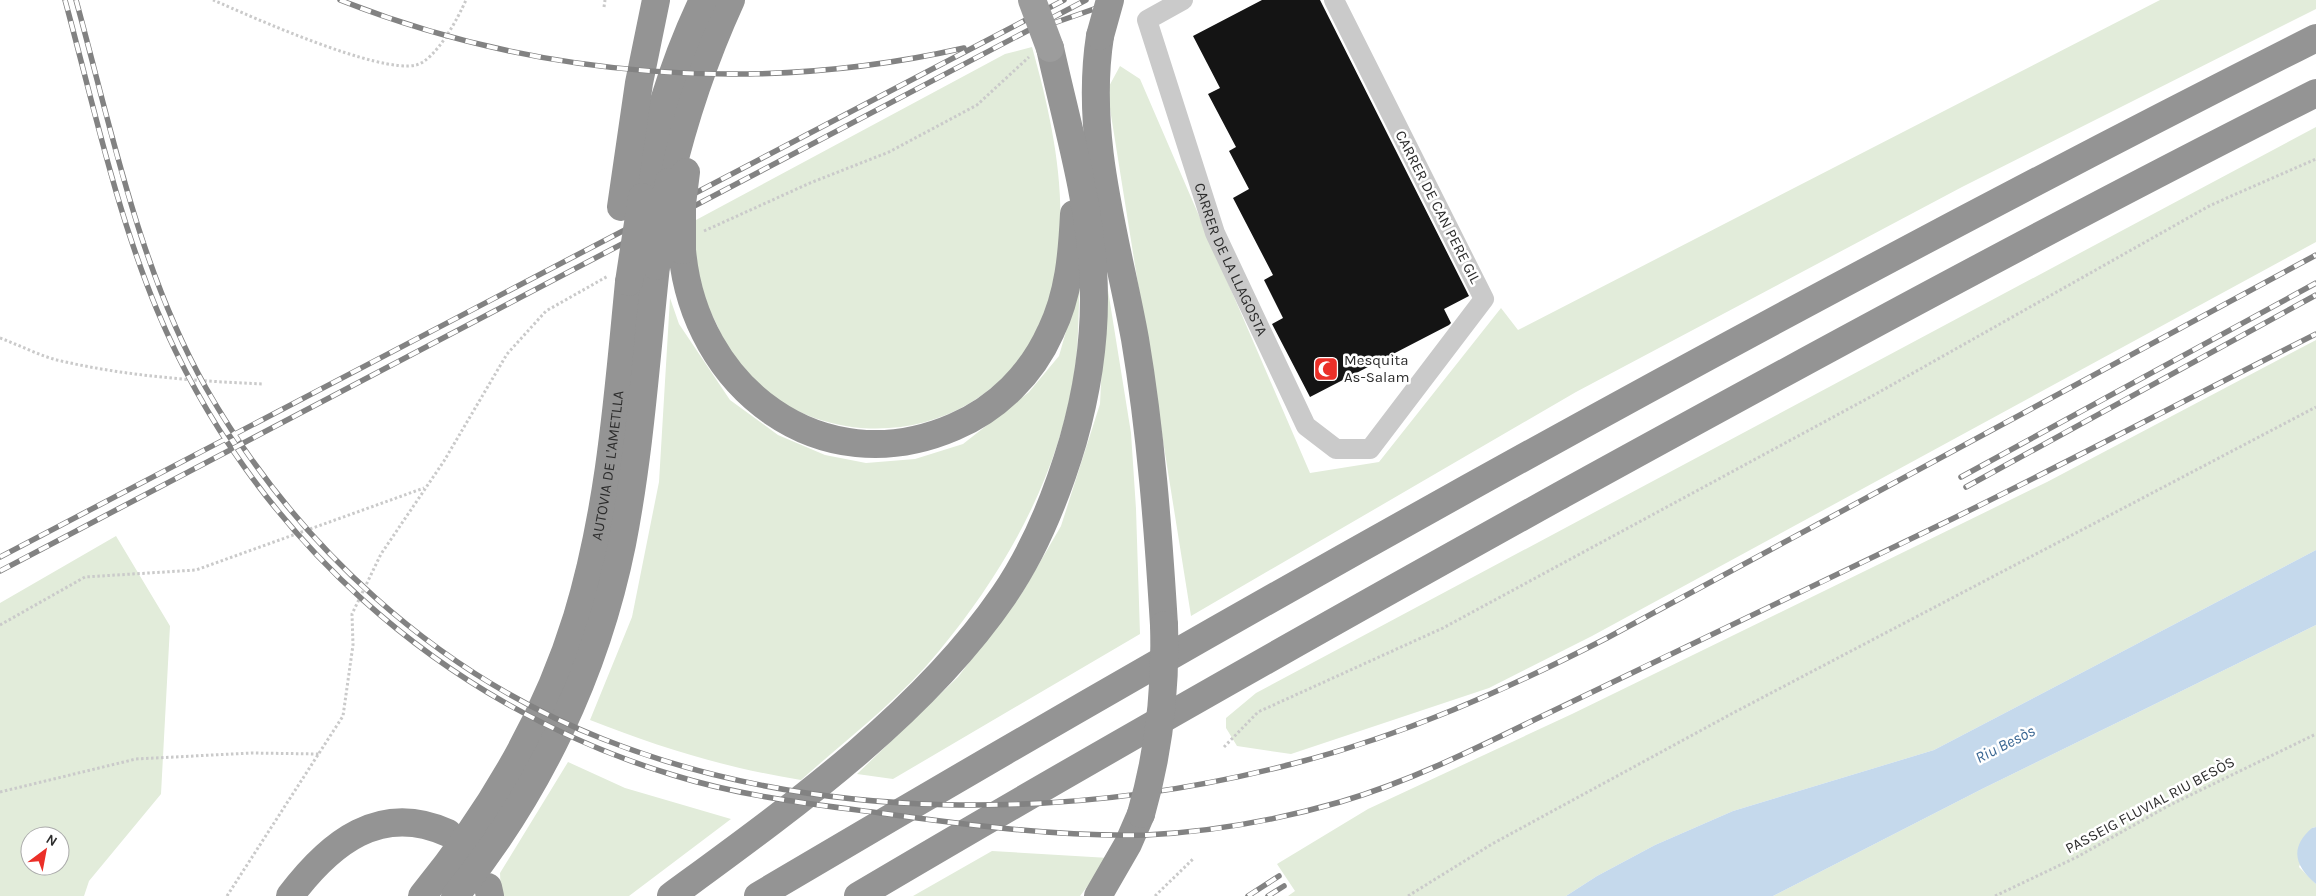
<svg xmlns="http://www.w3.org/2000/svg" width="2316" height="896" viewBox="0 0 2316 896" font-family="Karla,sans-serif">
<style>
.green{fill:#e2ecda;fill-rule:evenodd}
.water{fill:#c5d9ec}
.building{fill:#141414}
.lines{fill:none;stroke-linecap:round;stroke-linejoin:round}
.path{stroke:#cacaca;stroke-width:3;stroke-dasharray:2.5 2.5;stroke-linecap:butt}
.minor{stroke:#cacaca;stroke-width:20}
.motorway{stroke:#949494;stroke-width:28}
.rail-casing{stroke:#828282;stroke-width:5.5}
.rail{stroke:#fff;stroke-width:4;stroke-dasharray:11;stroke-linecap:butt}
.trunk-bridge{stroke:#9c9c9c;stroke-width:28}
.motorway-bridge{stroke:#949494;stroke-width:28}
.labels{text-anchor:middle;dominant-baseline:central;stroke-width:5;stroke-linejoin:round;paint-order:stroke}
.street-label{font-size:15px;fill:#2d2d2d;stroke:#fff}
.poi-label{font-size:15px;fill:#2d2d2d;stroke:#fff;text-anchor:start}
.water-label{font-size:16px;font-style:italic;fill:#396692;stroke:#fff}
</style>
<rect width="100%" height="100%" fill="#fff"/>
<path class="green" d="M2160,0H2316V9L1962,187L1576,392L1191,616L1107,90L1120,66L1140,79L1310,473L1379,462L1501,308L1518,330Z
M1032,47C1055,129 1074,220 1048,304C1036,345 1006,381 970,403C891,450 784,431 730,354C724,346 721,334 717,325C711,312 702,298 699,284C695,263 695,241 696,220L1005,54Z
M2316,127V242L1592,636L1489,688L1291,754L1237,746L1226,728V718L1256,693Z
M1106,278L1131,433L1136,509L1140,634L893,779L857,774L958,677L1022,593L1061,526L1100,404Z
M1080,282C1078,313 1079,346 1074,376C1057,479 1005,571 939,651C900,699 848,738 801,780C726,768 661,748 590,720L632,617L659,482L670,298L679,324L730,400L778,435L825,455L866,463L915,459L963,444L1029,392L1059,356Z
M2316,340V550L1934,750L1733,811L1655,845L1597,876L1566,896H1288L1295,891L1277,864L1368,809L1572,714L2047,482Z
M116,536L170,626L161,794L89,881L84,896H0V603ZM30,836H60V866H30Z
M2316,625V827L2312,828L2299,867L2316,884V896H1773L1982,789Z
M568,762L625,788L731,819L629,896H501L500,873Z
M992,851L1109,858L1080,896H913Z"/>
<path class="water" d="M2316,550V625L1982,789L1773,896H1566L1597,876L1655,845L1733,811L1934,750Z
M2316,827V884C2295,866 2289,848 2312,828Z"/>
<path class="building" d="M1262,0H1320L1469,296L1444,309L1451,323L1449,325L1310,397L1272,324L1283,318L1264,280L1273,275L1233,198L1249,189L1229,151L1236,147L1208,94L1220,88L1193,36Z"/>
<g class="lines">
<path class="path" d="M213,0C252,17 379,74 416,65C436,60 458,18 466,0
M604,7L605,0
M704,231L810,183L889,152L977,105L1029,57
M0,338C19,345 38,355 57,360C124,376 195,381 263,384
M0,625L85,577L196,570L424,488
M1224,747L1258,712L1443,628L1874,395L2211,205L2316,159
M0,792L136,759L251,753L319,754
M227,896L343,716L353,645L352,614L381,554L444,461L507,354L546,311L608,276
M1155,896L1193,859
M1408,896L1492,844L1733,713L2316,407
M1995,896L2077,857L2168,806L2316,734"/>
<path class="minor" id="s1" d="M1183,0L1147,20L1215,233L1306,426L1336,449H1370L1484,299L1334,0"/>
<g class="motorway">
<path d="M1100,36C1084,138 1117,240 1135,339C1151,434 1158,529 1164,625"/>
<path d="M669,182C684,119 704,59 731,0"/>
<path d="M642,197C653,129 673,63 703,0"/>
<path d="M621,207L639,83L656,0"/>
<path d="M682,250C694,387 820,485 954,427C997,409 1032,374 1051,331C1069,294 1072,254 1074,214"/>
<path d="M488,887L490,896"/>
<path d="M290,896C330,843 380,802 448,833"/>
<path id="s2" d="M422,896C490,813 545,721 577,617C610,509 618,395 629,282"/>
<path d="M455,896C538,794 596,673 622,544C640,452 646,358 656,266"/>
<path d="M671,896C787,811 922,715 1004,595C1036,548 1057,495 1073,441C1089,385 1097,328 1093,269C1088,195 1066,121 1050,48"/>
<path d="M758,896C1268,594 1787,305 2316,38"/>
<path d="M858,896C1091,758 1327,625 1563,494C1812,357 2062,221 2316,93"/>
<path d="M1098,896L1128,844L1141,814"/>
</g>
<defs>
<path id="rail" d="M65,0C93,103 116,211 157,310C250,533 441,705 673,775C740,796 810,804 880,813C968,825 1057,837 1146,835C1211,832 1277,820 1340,802C1408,782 1471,751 1534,720C1585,696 1635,671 1686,647C1775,604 1864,562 1952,519C2074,459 2195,395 2316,334
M76,0C112,131 139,269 206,388C295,544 435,673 603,739C817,824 1072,821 1292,764C1402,736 1506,690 1607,638L2316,255
M340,0C537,78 757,95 964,48
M1051,24L1120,0
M1961,477L2316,283
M1966,487L2316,295
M0,557L1064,0
M0,571L1086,0
M1248,896L1279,876
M1268,896L1284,886"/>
</defs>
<use href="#rail" class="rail-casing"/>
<use href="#rail" class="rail"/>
<path class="trunk-bridge" d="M1032,0L1050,48"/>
<path class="motorway-bridge" d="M1100,36L1110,0
M682,250V204L686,172
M656,266L669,182
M629,282L642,197
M1141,814C1159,752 1166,690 1164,625"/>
</g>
<defs>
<symbol id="mosque-square" viewBox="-11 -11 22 22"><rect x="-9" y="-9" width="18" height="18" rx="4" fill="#eb2f28" stroke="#fff"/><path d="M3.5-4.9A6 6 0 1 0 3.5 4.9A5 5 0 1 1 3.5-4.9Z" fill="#fff"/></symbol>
</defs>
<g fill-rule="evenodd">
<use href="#mosque-square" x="1312" y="355" width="28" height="28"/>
</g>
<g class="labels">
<g class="street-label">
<text transform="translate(1438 207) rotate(63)">CARRER DE CAN PERE GIL</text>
<text stroke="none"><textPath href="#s1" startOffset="295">CARRER DE LA LLAGOSTA</textPath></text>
<text stroke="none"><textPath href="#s2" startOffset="476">AUTOVIA DE L'AMETLLA</textPath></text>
<text transform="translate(2150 805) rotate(-28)">PASSEIG FLUVIAL RIU BESÒS</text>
</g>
<g class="poi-label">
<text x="1344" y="360">Mesquita<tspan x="1344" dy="17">As-Salam</tspan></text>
</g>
<g class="water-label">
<text transform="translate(2005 744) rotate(-27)">Riu Besòs</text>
</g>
</g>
<g transform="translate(45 851) rotate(32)"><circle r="24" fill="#ffffff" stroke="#ababab"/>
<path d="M0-4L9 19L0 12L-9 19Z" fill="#eb2f28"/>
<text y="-8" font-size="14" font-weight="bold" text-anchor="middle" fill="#2d2d2d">N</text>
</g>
</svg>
